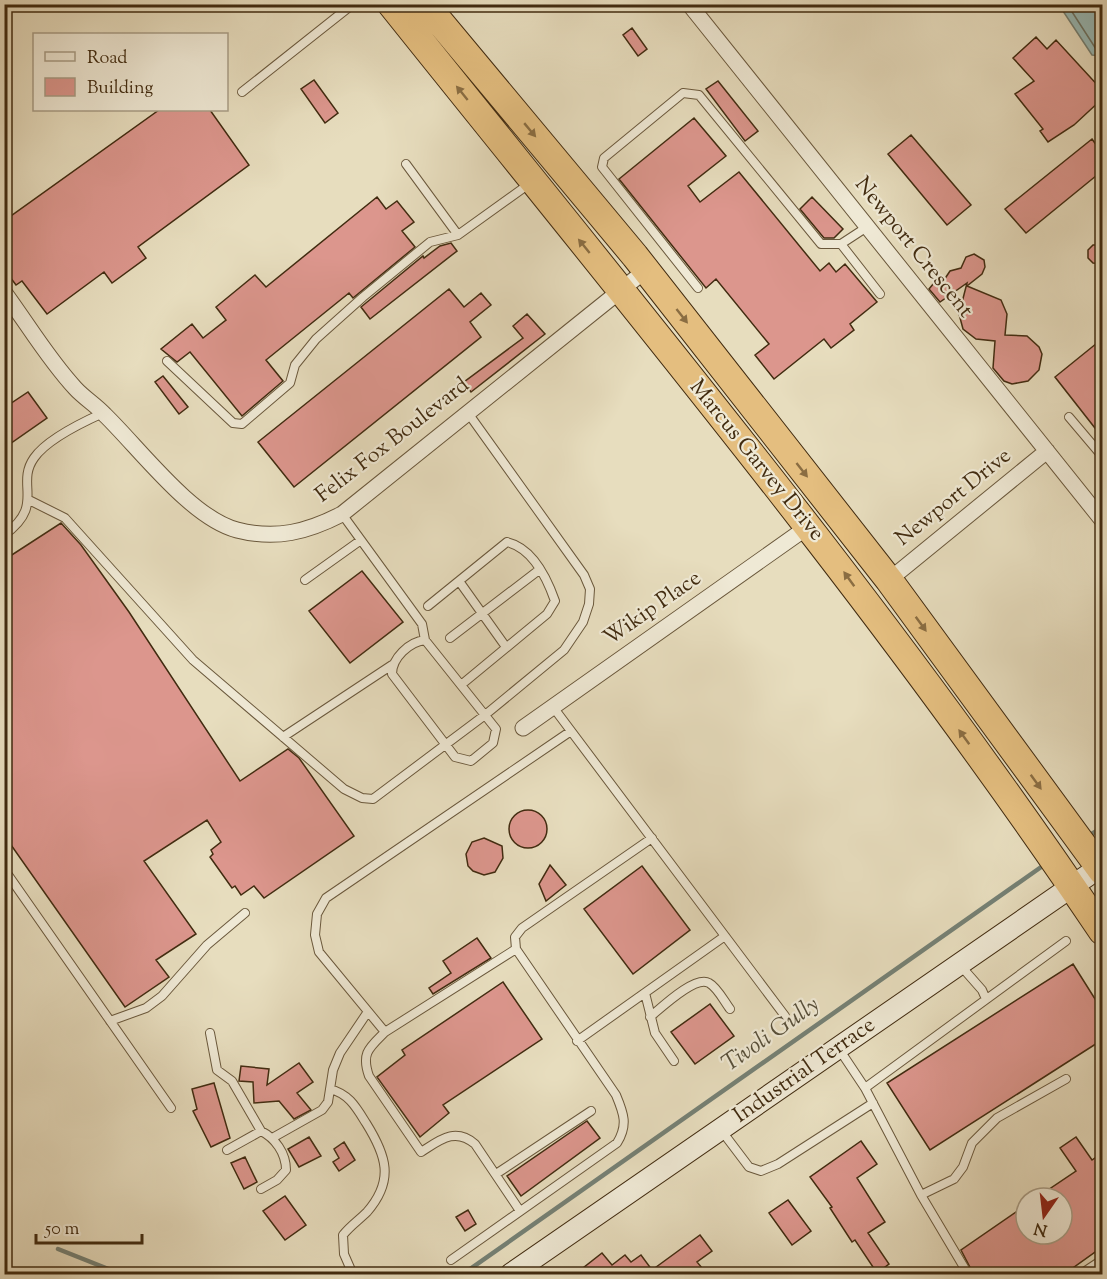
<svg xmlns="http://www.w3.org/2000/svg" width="1107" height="1279" viewBox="0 0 1107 1279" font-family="'Sorts Mill Goudy',serif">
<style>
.water{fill:#98bbb8;stroke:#758175;stroke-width:1.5}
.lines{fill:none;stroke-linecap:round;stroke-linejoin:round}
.shore{stroke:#6c7364;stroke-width:1.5}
.stream{stroke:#758175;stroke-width:4.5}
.building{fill:#dc968d;stroke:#412b10;stroke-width:1.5}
.lane-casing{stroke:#6a583c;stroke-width:10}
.street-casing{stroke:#6a583c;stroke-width:17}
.secondary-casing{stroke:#412b10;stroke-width:23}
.highway-casing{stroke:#412b10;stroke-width:29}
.lane{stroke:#efe9d5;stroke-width:8}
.street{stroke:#efe9d5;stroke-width:15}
.secondary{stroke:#efe9d5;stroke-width:21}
.highway{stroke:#e4be7f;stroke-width:27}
.oneway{fill:#8a6d42}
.labels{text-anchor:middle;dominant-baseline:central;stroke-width:4.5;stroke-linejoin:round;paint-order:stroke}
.street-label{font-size:22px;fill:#412b10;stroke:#efe9d5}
.water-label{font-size:24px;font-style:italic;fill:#574f3a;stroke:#efe9d5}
</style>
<rect width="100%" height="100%" fill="#e7ddbe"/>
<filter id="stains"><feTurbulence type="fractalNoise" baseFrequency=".00333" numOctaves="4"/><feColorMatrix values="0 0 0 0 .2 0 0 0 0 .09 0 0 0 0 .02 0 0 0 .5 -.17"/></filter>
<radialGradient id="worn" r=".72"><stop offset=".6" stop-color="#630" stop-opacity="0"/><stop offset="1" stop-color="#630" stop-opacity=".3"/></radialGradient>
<path class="water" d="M1059,5H1102V56L1092,55Z"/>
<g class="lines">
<path class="shore" d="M1067,4L1096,49L1102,51"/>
<path class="stream" d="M1086,837L1102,828
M58,1249L121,1274
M463,1274L1044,865"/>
</g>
<path class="building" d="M632,28L647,49L638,56L623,35Z
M1036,37L1047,49L1056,40L1102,90V99L1074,125L1048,142L1040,131L1043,129L1015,94L1034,81L1013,58Z
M314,80L338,113L325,123L301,89Z
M718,81L758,131L745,141L706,89Z
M159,110H210L249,165L138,247L146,258L112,283L104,272L47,314L22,281L16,285L4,269V221Z
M694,118L726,156L688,186L700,202L739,172L820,271L829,263L836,272L845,264L877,302L850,324L854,330L831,348L824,339L774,379L755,355L769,344L716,279L706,288L619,179Z
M911,135L971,205L947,225L888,154Z
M1092,139L1102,153V171L1026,233L1005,209Z
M377,197L386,209L397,201L414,222L402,231L415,247L353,298L349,293L266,360L283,381L242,416L190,352L177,362L161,349L192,324L203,338L226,320L216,307L255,275L266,287Z
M812,197L843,229L834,238H824L800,209Z
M451,243L457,251L370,319L361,307L423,256L424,258L440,246Z
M1093,245H1102V264L1093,263L1088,258V250Z
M974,254L984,260L985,267L982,274L967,286L1001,300L1007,314L1005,335L1027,336L1039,347L1042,354L1039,370L1028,381L1012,384L1004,381L993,368L995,341L976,339L963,329L959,314L967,283L940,302L929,289L934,283L944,280L950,271L961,268L966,257Z
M449,289L464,307L481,293L491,305L470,322L481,337L294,487L258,442Z
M527,314L545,334L471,392L464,382L523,338L513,326Z
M1102,339V437L1055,377Z
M163,376L188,407L179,414L155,382Z
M28,392L47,418L4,448V408Z
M61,523L81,545L129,612L240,781L288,749L299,758L354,836L264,898L254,886L241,895L235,886L232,888L210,857L213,854L211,850L221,842L207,820L144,861L196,934L156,960L169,977L125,1007L4,835V560Z
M362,571L403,622L350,663L309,611Z
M509 829a19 19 0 1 1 38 0a19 19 0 1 1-38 0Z
M484,838L502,846L503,858L495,872L484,875L473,871L468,866L466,854L472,842Z
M550,865L566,885L546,901L539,884Z
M642,866L690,930L633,974L584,909Z
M477,938L491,958L433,994L429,988L451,973L443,961Z
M1073,964L1102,1010V1040L930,1150L887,1083Z
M503,982L542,1039L443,1105L449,1113L420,1137L377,1077L405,1055L402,1050Z
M710,1004L734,1036L695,1064L671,1032Z
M299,1063L313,1082L297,1093L311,1110L294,1119L279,1101L254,1103L253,1082L239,1081L241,1066L269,1069L267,1085Z
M214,1083L230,1138L211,1147L193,1111L197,1109L192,1089Z
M587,1121L600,1138L521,1196L507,1176Z
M309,1137L321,1156L299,1167L288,1149Z
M1076,1137L1092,1160L1102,1153V1247L1063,1275H974L961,1250L1026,1205V1234H1062V1198H1036L1076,1171L1060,1148Z
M861,1141L877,1164L857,1178L885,1222L868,1233L889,1264L877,1273L855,1240L852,1242L830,1208L832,1207L810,1177Z
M344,1142L355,1160L339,1171L333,1162L339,1158L334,1149Z
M245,1157L257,1182L244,1189L231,1163Z
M285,1196L306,1225L285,1240L263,1211Z
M788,1200L811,1231L792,1245L769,1213Z
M468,1210L476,1224L465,1231L456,1217Z
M700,1235L712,1251L697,1262L707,1274L574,1275L602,1253L612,1265L625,1255L631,1262L641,1255L652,1270Z"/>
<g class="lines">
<defs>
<path id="lane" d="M242,92L353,4
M406,164L458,235
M841,244L880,294
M698,288L602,167L604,158L683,93L699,95L821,244H841L867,227
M167,361L233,423L242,424L290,383L295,365L316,339L363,297L430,242L458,235L529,184
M1069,417L1102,456
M29,500L65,518L193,660L344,789L362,798L373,799L485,715L564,650L583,622L589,604L590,589L584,575L468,413
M342,514L422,624L425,640L496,729L493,743L471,761L455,757L392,674C392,658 409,642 425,640
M4,535C46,505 15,485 34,458C47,439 83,422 103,413
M305,580L361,540
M459,581L506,647
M428,606L507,542C532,548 547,578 555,601L547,614L461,685
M450,638L539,570
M553,707L785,1016
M283,737L392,665
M4,869L171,1108
M516,949L385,1032C369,1048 361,1053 369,1076L421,1152C440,1140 455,1127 475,1144L520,1211
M960,965L982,990L986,999
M645,993L655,1033L674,1061
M650,1017C661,1008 695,975 709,983C717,987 724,1001 730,1009
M110,1021L146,1008L162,996L207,945L245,913
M385,1032L319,952L315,935L317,914L326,898L571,731
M210,1033L217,1070L232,1081L261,1131
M577,1041L725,936
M839,1049L865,1088L921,1195L968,1274
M865,1088L1066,941
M330,1089C349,1094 356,1107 366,1123C386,1155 395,1180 367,1212C359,1220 350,1226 343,1235L344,1254L351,1270
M721,1130L749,1167L761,1171L778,1164L873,1103
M274,1137L322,1110L328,1102L333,1070L340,1053L367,1013
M227,1150L261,1131C275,1138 286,1153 286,1170L277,1180L261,1189
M496,1174L591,1111
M921,1195L954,1179L963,1167L972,1143L997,1118L1066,1079
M451,1260L617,1143C628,1125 624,1114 616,1095L516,949L515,937L522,928L652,838
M1081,1274L1102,1260"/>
<path id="street" d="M689,4L1102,520
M4,292C27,323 48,359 75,388C84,398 96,405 105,415C140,449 191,518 237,530C276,540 307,532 342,514L646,270
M889,580L1047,451
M523,728L809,526"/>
<path id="secondary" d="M511,1274L1100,867"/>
<path id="highway" d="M391,4C634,308 885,608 1102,931
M425,4L635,256L889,580L1102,871"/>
</defs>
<use href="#lane" class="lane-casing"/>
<use href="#street" class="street-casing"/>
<use href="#secondary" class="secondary-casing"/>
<use href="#highway" class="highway-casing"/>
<use href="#lane" class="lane"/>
<use href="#street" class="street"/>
<use href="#secondary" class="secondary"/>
<use href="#highway" class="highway"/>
</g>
<defs><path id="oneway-solid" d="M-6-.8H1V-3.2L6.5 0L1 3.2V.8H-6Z" transform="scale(1.5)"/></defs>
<g class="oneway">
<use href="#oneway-solid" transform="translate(462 93) rotate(-129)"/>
<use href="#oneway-solid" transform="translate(530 130) rotate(50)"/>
<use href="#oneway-solid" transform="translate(584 246) rotate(-129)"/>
<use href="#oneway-solid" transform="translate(682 316) rotate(52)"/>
<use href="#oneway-solid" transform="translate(802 470) rotate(52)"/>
<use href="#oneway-solid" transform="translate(849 579) rotate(-126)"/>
<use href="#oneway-solid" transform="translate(921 624) rotate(54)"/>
<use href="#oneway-solid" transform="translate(964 737) rotate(-126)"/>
<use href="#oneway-solid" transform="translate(1036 782) rotate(54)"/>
</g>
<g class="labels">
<g class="street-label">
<text transform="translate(913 248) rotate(51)">Newport Crescent</text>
<text transform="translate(393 441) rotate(-38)">Felix Fox Boulevard</text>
<text transform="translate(756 461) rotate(51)">Marcus Garvey Drive</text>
<text transform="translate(954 498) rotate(-39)">Newport Drive</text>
<text transform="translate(653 609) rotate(-35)">Wikip Place</text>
<text transform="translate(805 1071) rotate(-35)">Industrial Terrace</text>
</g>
<g class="water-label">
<text transform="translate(771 1035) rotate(-35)">Tivoli Gully</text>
</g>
</g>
<rect width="1107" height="1279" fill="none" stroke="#e7ddbe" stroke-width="24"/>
<rect x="6" y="6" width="1095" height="1267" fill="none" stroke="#412b10" stroke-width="3"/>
<rect x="12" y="12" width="1083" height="1255" fill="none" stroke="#412b10" stroke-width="1.5"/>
<rect x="33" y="33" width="195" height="78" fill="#efe9d5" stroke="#a99d86" stroke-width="1.5"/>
<rect x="45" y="52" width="30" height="9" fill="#efe9d5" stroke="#a99d86" stroke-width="1.5"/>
<text x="87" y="63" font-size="18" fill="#412b10">Road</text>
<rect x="45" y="78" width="30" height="18" fill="#dc968d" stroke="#a99d86" stroke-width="1.5"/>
<text x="87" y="93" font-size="18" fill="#412b10">Building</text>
<g transform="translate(1044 1216) rotate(194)"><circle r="28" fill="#efe9d5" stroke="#a99d86" stroke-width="1.5"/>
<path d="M0-4.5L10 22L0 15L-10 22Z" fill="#8f2418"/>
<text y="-9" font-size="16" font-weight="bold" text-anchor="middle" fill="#412b10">N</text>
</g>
<path d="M36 1234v9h106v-9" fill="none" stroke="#412b10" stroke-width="3"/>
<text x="45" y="1234" font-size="18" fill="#412b10" stroke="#efe9d5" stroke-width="4.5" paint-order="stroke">50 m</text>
<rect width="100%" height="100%" filter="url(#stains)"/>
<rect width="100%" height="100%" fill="url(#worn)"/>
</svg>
